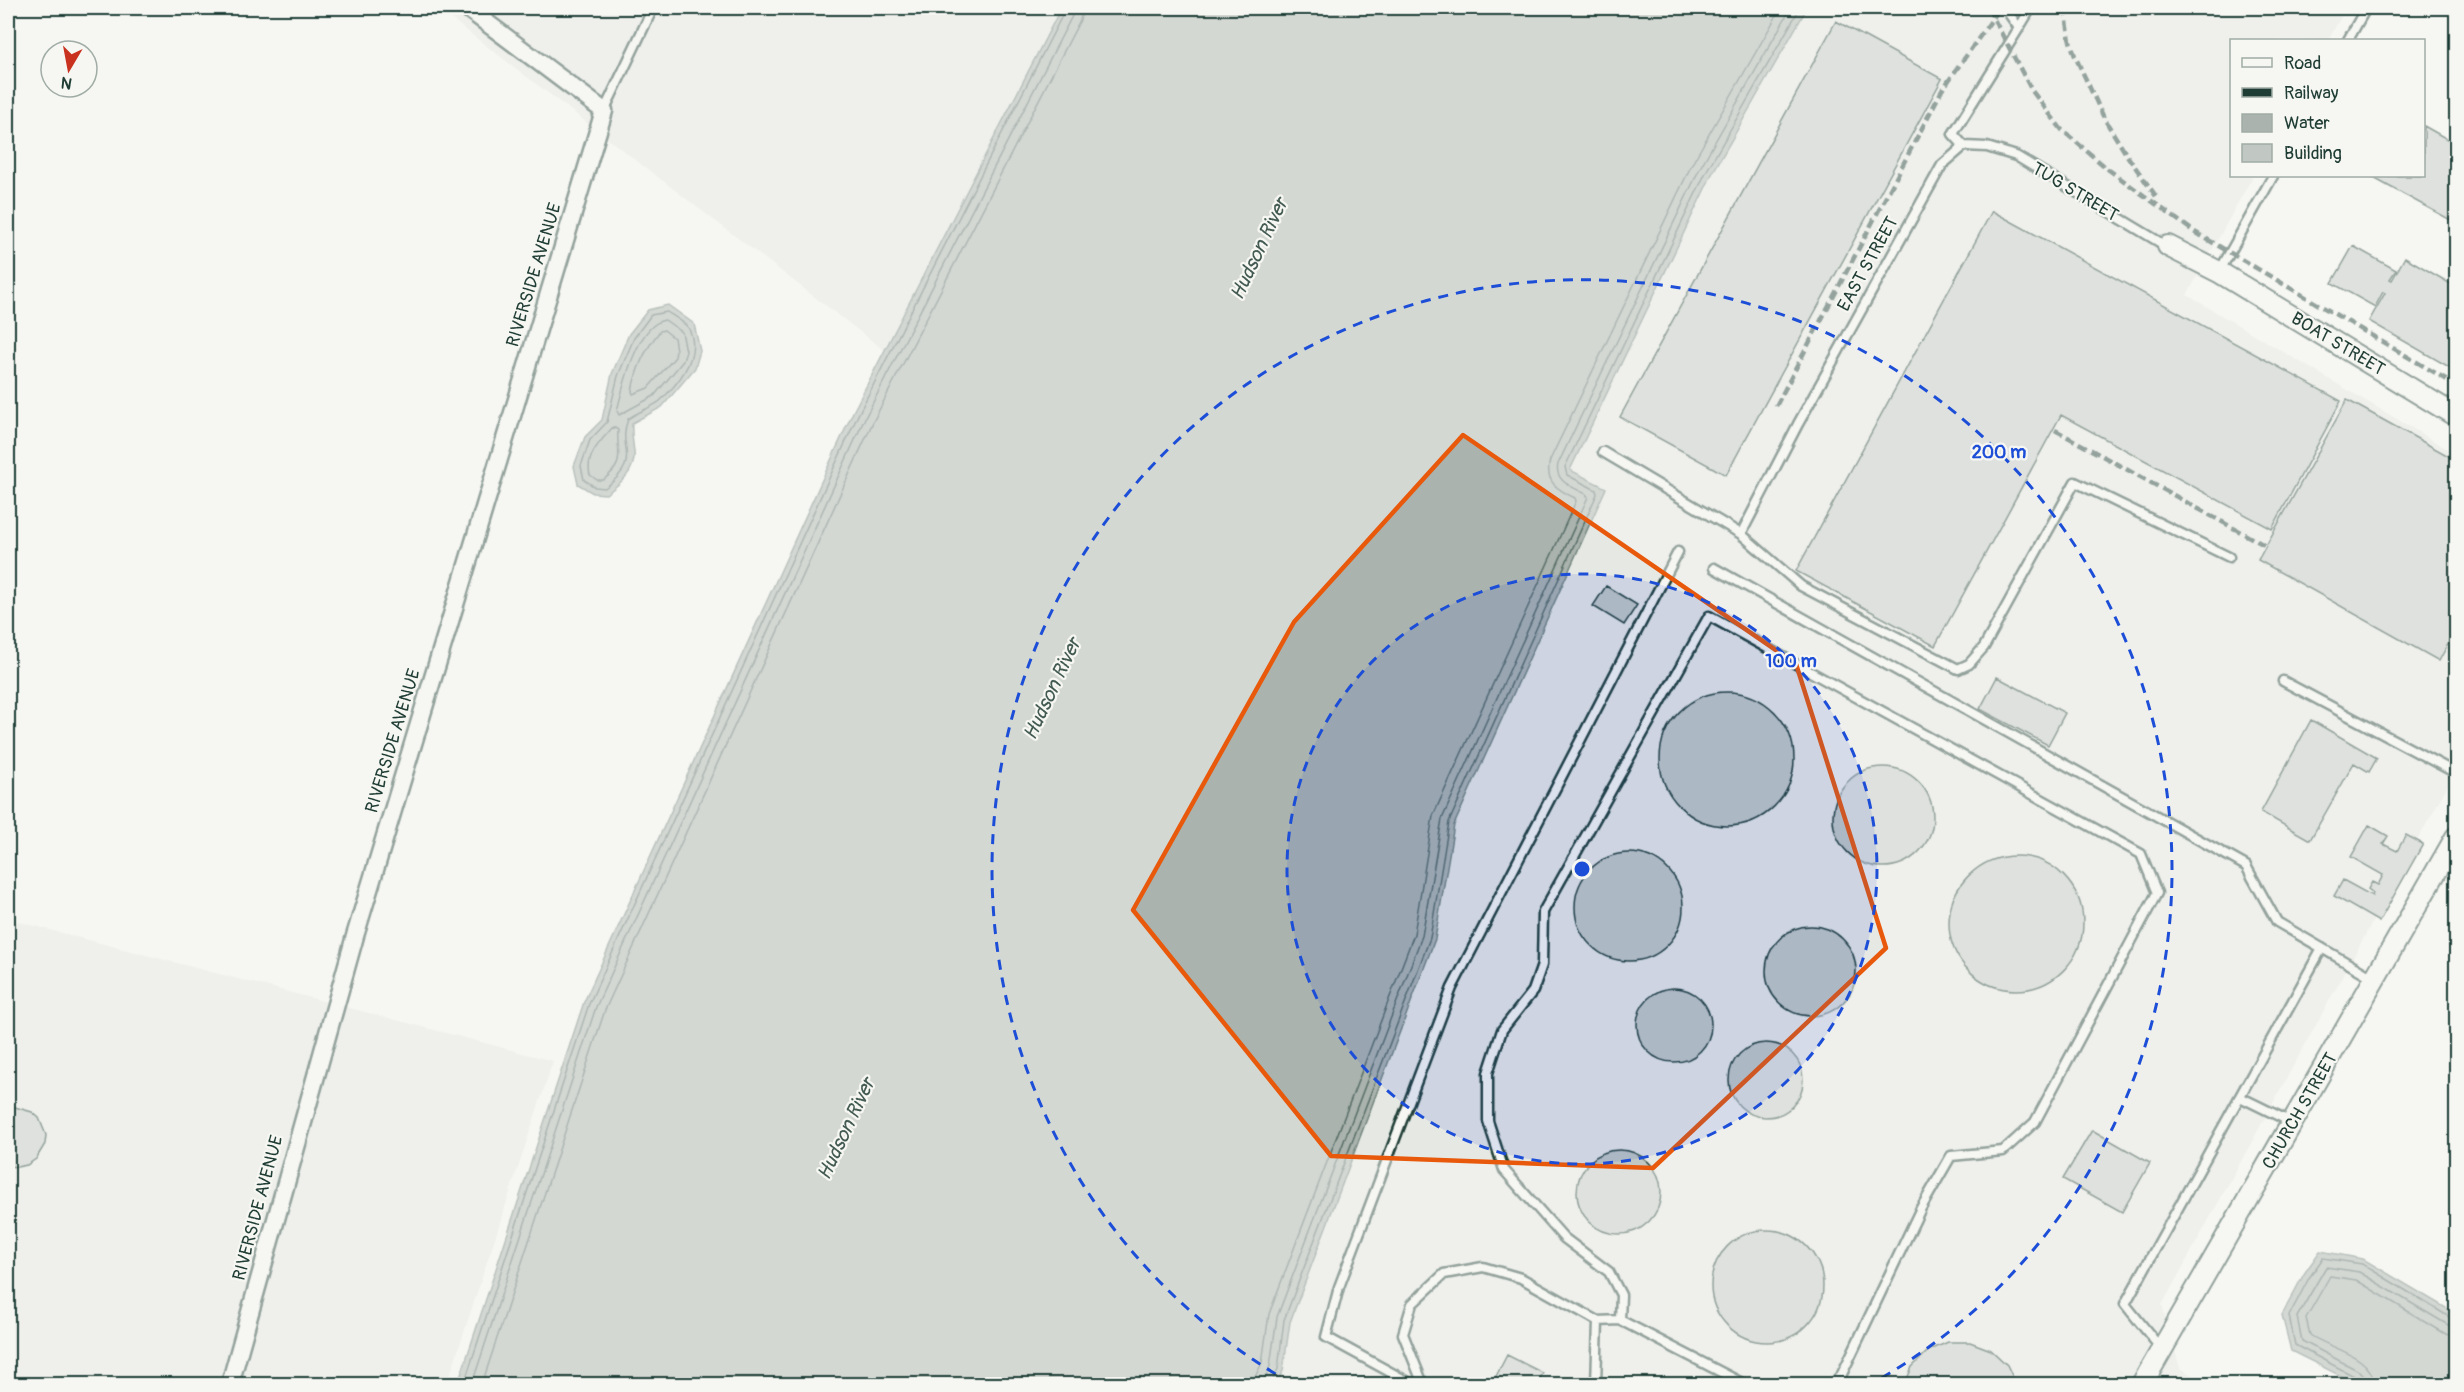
<svg xmlns="http://www.w3.org/2000/svg" width="2464" height="1392" viewBox="0 0 2464 1392" font-family="Pangolin,sans-serif">
<style>
.built{fill:#e6e8e4}
.water{fill:#aab3ae;stroke:#72847d;stroke-width:1.5}
.lines{fill:none;stroke-linecap:round;stroke-linejoin:round}
.shore{stroke:#576c65;stroke-width:1.5}
.building{fill:#c1c8c3;stroke:#1f3d34;stroke-width:1.5}
.service-casing{stroke:#1f3d34;stroke-width:13}
.minor-casing{stroke:#1f3d34;stroke-width:21}
.tertiary-casing{stroke:#1f3d34;stroke-width:24}
.service{stroke:#f6f6f2;stroke-width:8}
.minor{stroke:#f6f6f2;stroke-width:16}
.tertiary{stroke:#f6f6f2;stroke-width:20}
.rail{stroke:#1f3d34;stroke-width:4.5;stroke-dasharray:9 4.5;stroke-linecap:butt}
.marked{fill:none;stroke:#e8590c;stroke-width:4.5;stroke-linejoin:round}
.ring{fill:none;stroke:#1d4ed8;stroke-width:3;stroke-dasharray:10 8}
.labels{text-anchor:middle;dominant-baseline:central;stroke-width:4.5;stroke-linejoin:round;paint-order:stroke}
.street-label{font-size:18px;fill:#1f3d34;stroke:#f6f6f2}
.water-label{font-size:20px;font-style:italic;fill:#425a52;stroke:#f6f6f2}
.centre{fill:#1d4ed8;stroke:#f6f6f2;stroke-width:3}
.ring-label{font-size:18px;text-anchor:middle;font-weight:bold;fill:#1d4ed8;stroke:#f6f6f2;stroke-width:4.5;stroke-linejoin:round;paint-order:stroke}
</style>
<rect width="100%" height="100%" fill="#f6f6f2"/>
<filter id="ink" filterUnits="userSpaceOnUse"><feTurbulence type="fractalNoise" baseFrequency=".0167" numOctaves="2"/><feDisplacementMap in="SourceGraphic" scale="12" xChannelSelector="R" yChannelSelector="G"/><feConvolveMatrix kernelMatrix="1 2 1 2 8 2 1 2 1" color-interpolation-filters="sRGB"/></filter>
<g filter="url(#ink)">
<path class="built" d="M437,8H1061L884,350Z
M1807,8H2346L2328,40H2232V176H2253L2187,295L2456,454V770L2162,1305L2180,1368L2208,1384H1276L1283,1371L1290,1322L1435,939L1454,825L1606,489L1570,470L1712,174Z
M8,919L553,1061L447,1384H8Z"/>
<path class="water" d="M1061,8H1807L1712,174L1570,470L1606,488L1454,825L1435,939L1290,1322L1283,1371L1276,1384H458L584,1002L853,412Z
M668,305L694,324L700,351L695,368L662,407L632,423C631,434 633,442 634,452C636,471 620,484 606,494L593,493L578,484L574,466L585,437L602,420L612,374L629,334L648,310Z
M2320,1251L2363,1259L2456,1314V1384H2357L2291,1351L2282,1315L2304,1274Z"/>
<g class="lines">
<path class="shore" d="M667,312C673,316 685,322 689,329C702,356 679,383 660,401C651,408 637,412 628,419C616,450 644,459 605,488L595,487L584,480L581,466L590,440L607,422L618,376L634,338L651,315Z
M665,320L682,332L686,351L683,361L654,396L619,415L617,411C623,387 637,324 665,320Z
M664,330L674,338L676,350L675,357L648,388L633,394L632,391C636,369 646,348 660,331Z
M613,427L618,430C616,454 627,462 603,480H597L590,475C585,455 601,441 613,427Z
M464,1384L589,1004L858,415L1066,8
M472,1384L596,1007L865,418L1072,16L1074,8
M482,1384L605,1010L873,422L1080,20L1083,8
M1254,1384L1256,1375L1262,1363L1269,1314L1414,934L1433,816L1576,501L1575,498C1558,490 1544,482 1550,460L1692,164L1781,8
M1263,1384L1270,1366L1277,1317L1422,936L1442,819L1588,497L1586,494C1573,487 1554,482 1558,464L1700,168L1791,8
M1271,1384L1278,1369L1284,1320L1430,938L1449,822L1597,494L1596,490L1567,475L1565,467L1706,172L1800,8
M2358,1384L2354,1376L2295,1345L2289,1316L2309,1278L2323,1258L2362,1264L2451,1318L2456,1319
M2365,1384L2364,1376L2359,1371L2302,1341L2297,1317L2326,1267L2359,1272L2448,1325L2456,1326
M2374,1384C2373,1355 2330,1349 2310,1335L2306,1318L2330,1276L2356,1280L2444,1333L2456,1335"/>
</g>
<path class="building" d="M1836,21L1942,79L1726,475L1620,417Z
M2424,126L2456,144V223L2370,176H2424Z
M1992,211L2341,401L2272,529L2061,415L1935,646L1796,571Z
M2353,246L2396,270L2390,279L2392,280L2405,257L2456,287V371L2369,321L2385,293L2383,292L2375,307L2332,283Z
M2347,400L2456,460V629L2439,661L2258,560Z
M1606,586L1637,605L1624,625L1593,606Z
M1997,677L2065,713L2048,745L1980,709Z
M1660 759a67 67 0 1 1 134 0a67 67 0 1 1-134 0Z
M2311,720L2377,758L2369,772L2354,763L2310,840L2261,812Z
M1833 817a50 50 0 1 1 100 0a50 50 0 1 1-100 0Z
M2369,825L2388,836L2383,844L2397,851L2406,835L2423,844L2379,922L2334,896L2343,880L2372,896L2373,893L2368,889L2372,882L2378,885L2383,875L2351,857Z
M1575 907a54 54 0 1 1 108 0a54 54 0 1 1-108 0Z
M1949 923a67 67 0 1 1 134 0a67 67 0 1 1-134 0Z
M1766 971a45 45 0 1 1 90 0a45 45 0 1 1-90 0Z
M1637 1025a37 37 0 1 1 74 0a37 37 0 1 1-74 0Z
M1729 1080a37 37 0 1 1 74 0a37 37 0 1 1-74 0Z
M15,1107L32,1112L39,1118L46,1135L45,1144L36,1159L27,1165L17,1167L8,1166V1109Z
M2092,1130L2150,1163L2122,1212L2063,1179Z
M1577 1192a42 42 0 1 1 84 0a42 42 0 1 1-84 0Z
M1711 1286a56 56 0 1 1 112 0a56 56 0 1 1-112 0Z
M1948,1342H1970L1991,1350L2007,1365L2016,1384H1905L1912,1367L1928,1351Z
M1507,1355L1543,1373L1537,1384H1492Z"/>
<g class="lines">
<defs>
<path id="service" d="M2019,28L2031,8
M2348,40L2366,8
M604,111L653,8
M1964,146L1953,134L2019,28L2005,8
M2219,272L2273,176
M1603,452L1741,534L1801,586L1958,669L1969,664L1984,647L2075,482L2229,557
M1741,534L1798,424L1942,165L1964,146L1987,147L2016,156L2161,243
M1714,568L2246,866L2277,922L2375,979
M2283,681L2456,773
M2240,1097L2293,1123
M1620,1320L1621,1295L1609,1272L1564,1238L1504,1170L1488,1121V1073L1502,1030L1533,991L1542,965L1543,912L1709,616L2141,854L2157,893L2035,1122L2003,1151L1951,1156L1921,1208L1842,1374L1833,1384
M2162,1350L2125,1304L2322,948
M1412,1384L1326,1337L1339,1287L1452,988L1678,552
M1423,1384L1403,1334L1412,1304L1444,1274L1483,1267L1521,1278L1598,1321
M1596,1384L1598,1321L1620,1320L1744,1384"/>
<path id="minor" d="M230,1384L355,936L604,111L467,8"/>
<path id="tertiary" d="M2168,246L2219,272L2456,416
M2142,1384L2456,837"/>
</defs>
<use href="#service" class="service-casing"/>
<use href="#minor" class="minor-casing"/>
<use href="#tertiary" class="tertiary-casing"/>
<use href="#service" class="service"/>
<use href="#minor" class="minor"/>
<use href="#tertiary" class="tertiary"/>
<path class="rail" d="M1988,8L2032,91L2062,130L2109,170L2193,231L2456,385
M2065,8L2070,41L2075,56L2105,120L2128,157L2158,199
M1776,406L1942,90L2000,8
M2055,430L2266,546"/>
</g>
</g>
<path d="M0 0H2464V1392H0ZM1463,435L1796,664L1886,948L1653,1168L1331,1156L1133,910L1294,622Z" fill="#f6f6f2" fill-opacity=".55" fill-rule="evenodd"/>
<path class="marked" d="M1463,435L1796,664L1886,948L1653,1168L1331,1156L1133,910L1294,622Z"/>
<circle cx="1582" cy="869" r="295" fill="#1d4ed8" fill-opacity=".12"/>
<g class="ring">
<circle cx="1582" cy="869" r="295"/>
<path d="M1291 1383A590 590 0 1 1 1873 1383"/>
</g>
<g class="labels">
<g class="street-label">
<text transform="translate(2075 192) rotate(31)">TUG STREET</text>
<text transform="translate(1868 264) rotate(-61)">EAST STREET</text>
<text transform="translate(534 275) rotate(-73)">RIVERSIDE AVENUE</text>
<text transform="translate(2338 344) rotate(31)">BOAT STREET</text>
<text transform="translate(393 741) rotate(-73)">RIVERSIDE AVENUE</text>
<text transform="translate(2300 1111) rotate(-60)">CHURCH STREET</text>
<text transform="translate(258 1208) rotate(-75)">RIVERSIDE AVENUE</text>
</g>
<g class="water-label">
<text transform="translate(1259 249) rotate(-65)">Hudson River</text>
<text transform="translate(1052 689) rotate(-65)">Hudson River</text>
<text transform="translate(846 1129) rotate(-65)">Hudson River</text>
</g>
</g>
<circle cx="1582" cy="869" r="9" class="centre"/>
<g class="ring-label">
<text x="1999" y="458">200 m</text>
<text x="1791" y="667">100 m</text>
</g>
<rect width="2464" height="1392" fill="none" stroke="#f6f6f2" stroke-width="30"/>
<rect x="15" y="15" width="2434" height="1362" fill="none" stroke="#1f3d34" stroke-width="2" filter="url(#ink)"/>
<rect x="2230" y="39" width="195" height="138" fill="#f6f6f2" stroke="#a0aca6" stroke-width="1.5"/>
<rect x="2242" y="58" width="30" height="9" fill="#f6f6f2" stroke="#a0aca6" stroke-width="1.5"/>
<text x="2284" y="69" font-size="18" fill="#1f3d34">Road</text>
<rect x="2242" y="88" width="30" height="9" fill="#1f3d34" stroke="#a0aca6" stroke-width="1.5"/>
<text x="2284" y="99" font-size="18" fill="#1f3d34">Railway</text>
<rect x="2242" y="114" width="30" height="18" fill="#aab3ae" stroke="#a0aca6" stroke-width="1.5"/>
<text x="2284" y="129" font-size="18" fill="#1f3d34">Water</text>
<rect x="2242" y="144" width="30" height="18" fill="#c1c8c3" stroke="#a0aca6" stroke-width="1.5"/>
<text x="2284" y="159" font-size="18" fill="#1f3d34">Building</text>
<g transform="translate(69 69) rotate(190)"><circle r="28" fill="#f6f6f2" stroke="#a0aca6" stroke-width="1.5"/>
<path d="M0-4.5L10 22L0 15L-10 22Z" fill="#c8321e"/>
<text y="-9" font-size="16" font-weight="bold" text-anchor="middle" fill="#1f3d34">N</text>
</g>
</svg>
